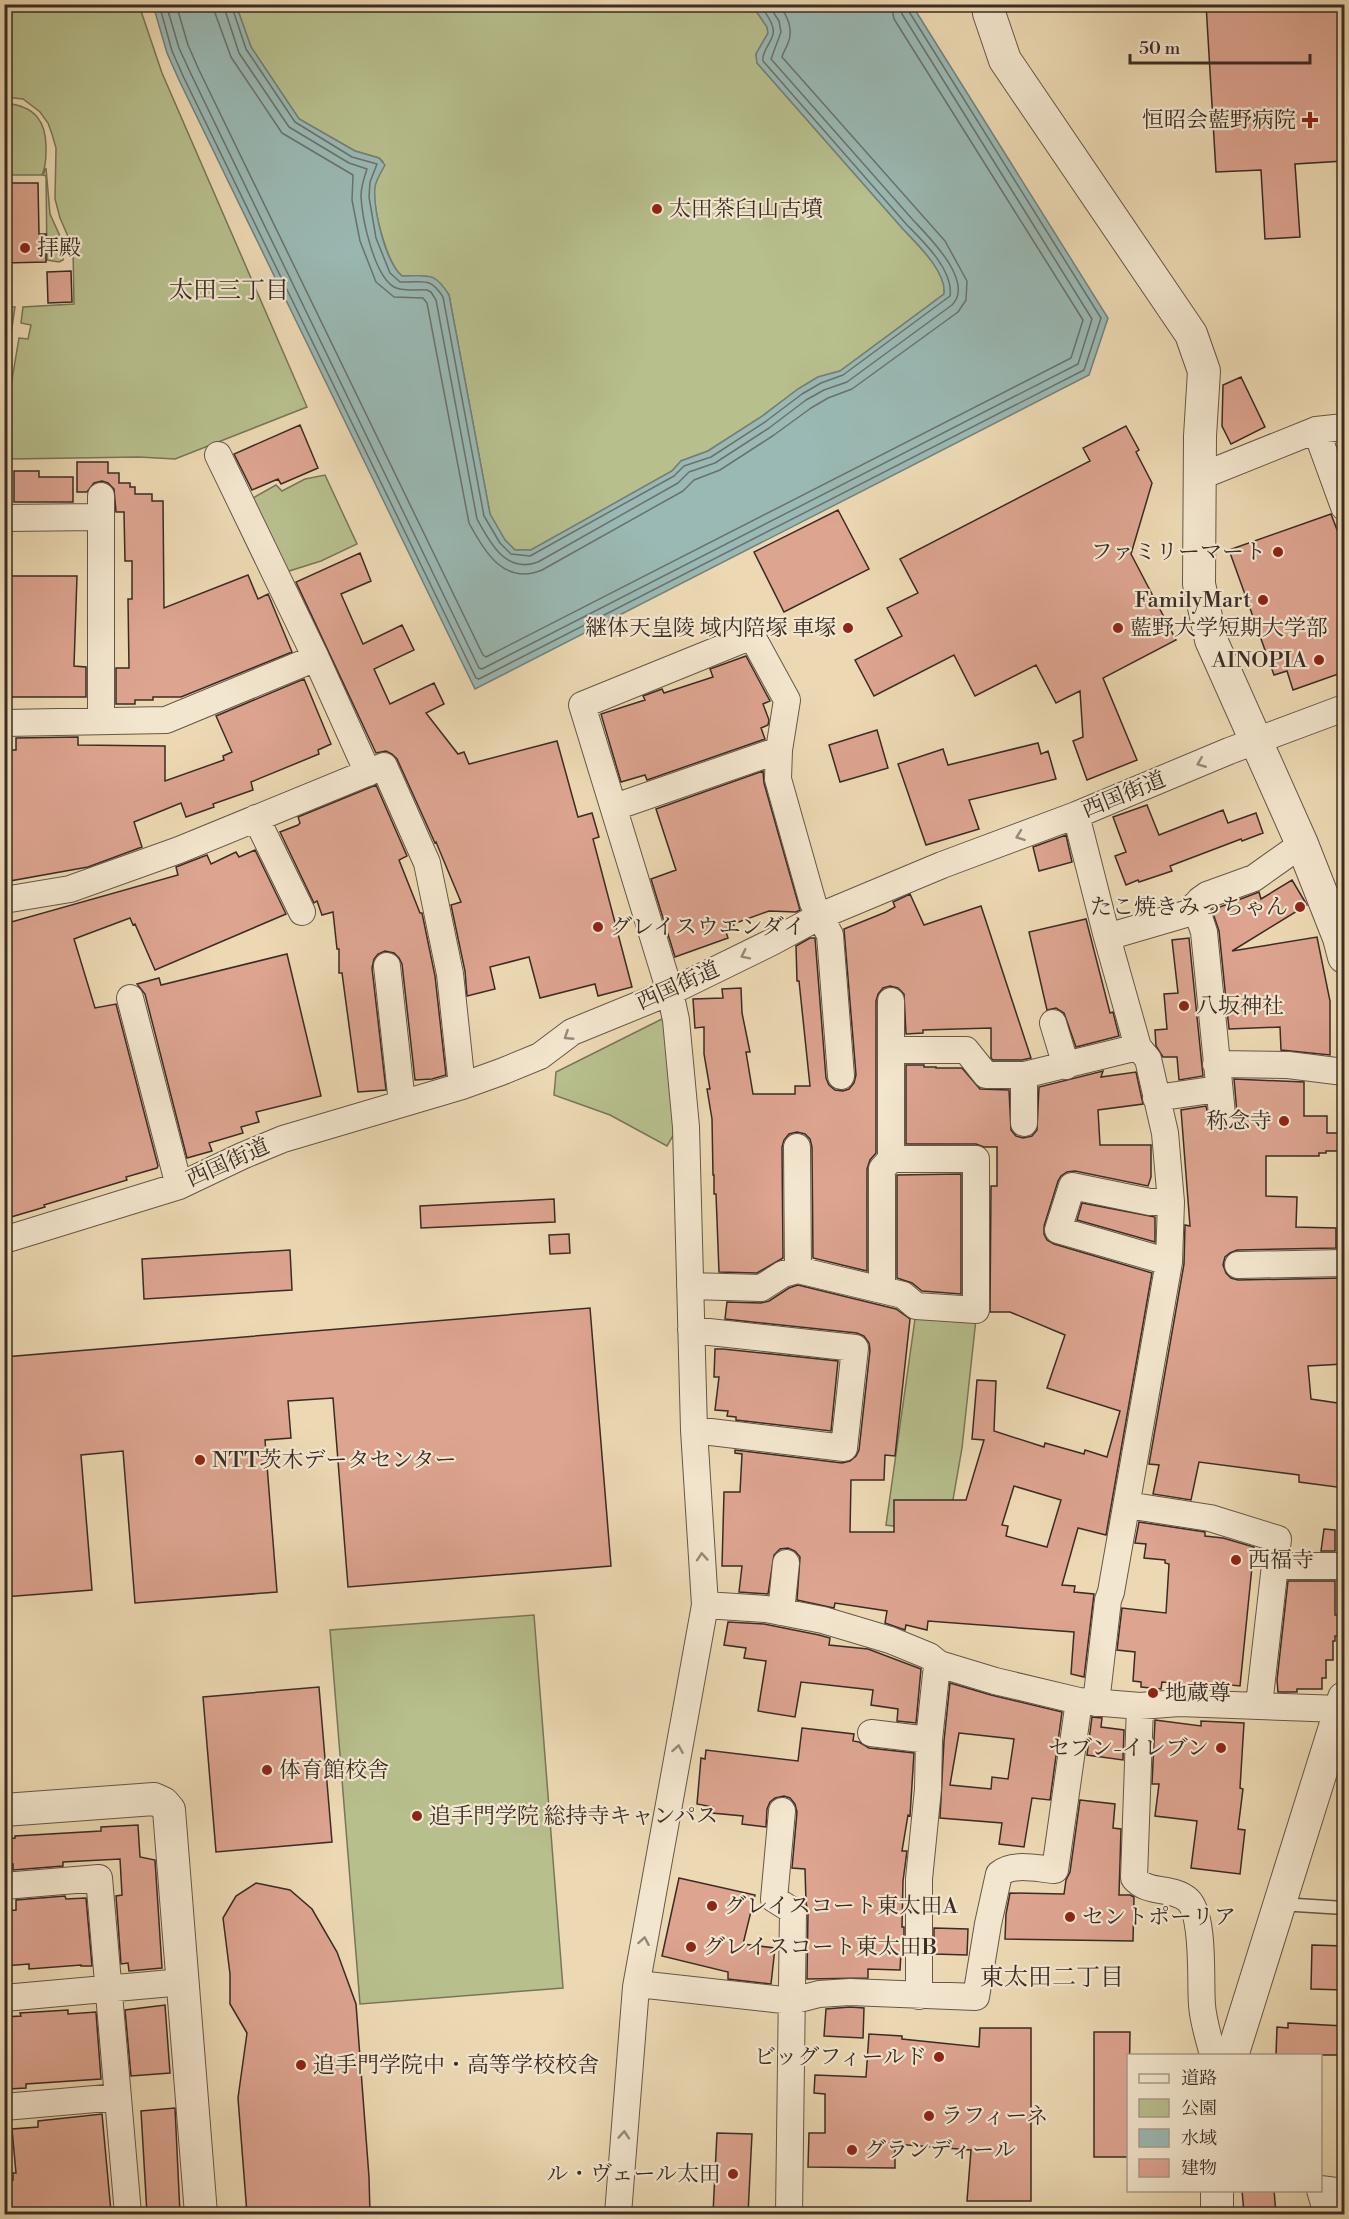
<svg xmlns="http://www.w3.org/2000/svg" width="1349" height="2219" viewBox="0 0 1349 2219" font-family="'Libre Bodoni','Noto Serif JP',serif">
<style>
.green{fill:#b7bf8d;stroke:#787659;stroke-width:1.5}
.water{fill:#9ab9b4;stroke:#74817b;stroke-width:1.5}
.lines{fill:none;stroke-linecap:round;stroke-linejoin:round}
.shore{stroke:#6a726c;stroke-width:1.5}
.building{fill:#dda490;stroke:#3a2c25;stroke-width:1.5;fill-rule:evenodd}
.service-casing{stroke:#665748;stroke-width:15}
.minor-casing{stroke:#665748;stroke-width:28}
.tertiary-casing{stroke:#665748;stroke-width:34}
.service{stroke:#f3e6ce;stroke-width:12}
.minor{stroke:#f3e6ce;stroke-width:26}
.tertiary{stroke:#f3e6ce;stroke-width:32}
.oneway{stroke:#96897a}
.poi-dot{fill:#8f2418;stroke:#f3e6ce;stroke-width:2}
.labels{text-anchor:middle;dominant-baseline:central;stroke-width:4.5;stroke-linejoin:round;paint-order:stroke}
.poi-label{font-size:22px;fill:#3a2c25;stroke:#f3e6ce;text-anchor:start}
.street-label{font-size:22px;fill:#3a2c25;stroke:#f3e6ce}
.neighbourhood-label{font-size:24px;fill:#3a2c25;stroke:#f3e6ce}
</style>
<rect width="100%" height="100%" fill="#ecd9b3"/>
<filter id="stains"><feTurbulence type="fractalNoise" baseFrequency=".00333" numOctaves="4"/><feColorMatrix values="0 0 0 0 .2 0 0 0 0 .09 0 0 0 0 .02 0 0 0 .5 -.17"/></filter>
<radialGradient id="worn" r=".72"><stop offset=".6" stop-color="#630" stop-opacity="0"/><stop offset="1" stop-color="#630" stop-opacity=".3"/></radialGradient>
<path class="green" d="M4,5H139L162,73L307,407L175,459L139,457L11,459L10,481L5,480V421L19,338L28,339L31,325L21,323L23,307L74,304L73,248L60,218L55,199L56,148L52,134L48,123L40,112L31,105L23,99L5,97Z
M236,5H752L767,27L768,33L756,54L757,63L903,229C917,244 947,272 944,294L840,371L818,377L798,389L761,417L708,451L681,461L672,471L531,550H515L505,540L490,514L449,295C434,271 428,276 402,276C387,264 370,202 375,184C377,176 381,170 383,162L379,158L355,151L299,119L251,47Z
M5,103C35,106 47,121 46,151C46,159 46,167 42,175H5Z
M46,168L50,214L64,245L63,260L59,262L47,260L46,176L43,175Z
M5,307H15L5,374L4,307Z
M325,475L357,544L321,561L286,572L253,504V498L276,485L282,491L305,479Z
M664,1018L674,1134L667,1146L610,1115L554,1095L556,1072Z
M916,1312L976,1319L962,1448L947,1534L886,1525Z
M534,1615L563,1988L360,2004L330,1630Z"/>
<path class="water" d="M153,5H236L251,47L299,119L355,151L379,158L385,165C381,172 376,180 375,187C373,209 385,262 402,276C428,276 434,271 449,295L490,514L505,540L515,550H531L672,471L681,461L708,451L761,417L798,389L818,377L840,371L944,294C947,272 917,244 903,229L757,63L756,54L768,33L767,27L752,5H912L1108,318L1089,375L475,689L179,80L167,53Z"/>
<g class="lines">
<path class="shore" d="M159,4L172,51L184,78L476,678L479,679L1084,370L1101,318L908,10L907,4
M166,4L179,48L191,74L479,668L482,669L1078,364L1092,319L902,14L900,4
M176,4L188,45L199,70L483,655L486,657L1071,358L1083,320L894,19L891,4
M214,4L215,13L231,57L282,133L353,175L352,200L360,241L376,282L394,297L423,298L427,303L469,523C484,551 504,586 542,570L683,491L694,480L720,470L774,435L811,408L828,398L852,389L958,312L966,300L967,281L945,241L782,57C783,52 786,49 788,43C794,29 787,16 779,4
M223,4L239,53L289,127L349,163L367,169C364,178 361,186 361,196C362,219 374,275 394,287C403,292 417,289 427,290L431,292L436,300L477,519C490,543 506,574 538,562L678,483L689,472L715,463L769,428L806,400L824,390L847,382L952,305C975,282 929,237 913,220L771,59L781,32L779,21L768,4
M231,4L246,49L295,122L352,157L377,164L370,182L369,197L376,238L390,273L400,282C423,283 430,276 443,297L484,516L500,543L511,554L530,556L674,476L684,466L711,457L765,422L802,394L821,383L843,375L950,296C954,271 924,242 907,225L763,61C761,48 778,39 772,25C770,18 764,11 759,4"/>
</g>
<path class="building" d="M1206,4H1344V161L1295,164L1300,237L1265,239L1261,170L1216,172Z
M4,183H38L39,234H46V262L4,263Z
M71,271L72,302L48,303L47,272Z
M1241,377L1265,427L1231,444L1222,426L1223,385Z
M300,425L318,468L281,484L278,479L252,490L234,454Z
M1126,426L1139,450L1136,452L1152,483L1131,554L1176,640L1103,678L1137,760L1087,780L1073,741L1083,737L1080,691L1056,703L1036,665L975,696L954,655L874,696L855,660L902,636L887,608L918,593L900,559L1090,461L1083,448Z
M77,462H108V473H119V483H130V487H135V494H152V501H163L164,608L248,575L258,599L268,594L292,652L181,697H153V700H135V704H116V668H129L128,599H132V561H125L124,512H116L114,489L108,483L102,481L94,483L87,492H77Z
M14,471H39V477H73V502H14Z
M838,510L869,569L784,612L754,552Z
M1331,514L1344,548V672L1293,690L1287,671L1274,675L1229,550Z
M360,553L371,581L341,594L363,644L402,625L414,650L374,669L390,704L434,683L444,704L426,713L458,754L464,752L469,764L557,741L578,817L592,813L599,837L593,839L632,987L598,996L595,984L540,998L529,957L490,967L495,989L467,996L465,971L451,905L461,902L436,842L435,843L397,759L392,754L386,751L376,753L296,582Z
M4,576H77L74,666L86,667V697H4Z
M746,656L770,701L763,704L769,720L768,725L761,728L765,739L647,780L645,775L621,782L601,714L645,700L643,696L662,689L664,693L713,677L710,669Z
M304,679L331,744L318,750L319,754L251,782L253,790L213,804L214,807L186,817L181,803L134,822L142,847L88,867L4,882V750H16V738L78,737V745L165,746V781L224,760L223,756L232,752L216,716Z
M877,730L888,768L840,782L829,745Z
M1038,743L1041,754L1048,751L1056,779L969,800L979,829L926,845L898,764L943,749L948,765Z
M763,771L764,783L800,910L796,912L769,911L733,924L734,925L725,929L728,938L675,957L651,879L676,870L656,809Z
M376,785L407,856L399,860L420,913H422L435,976L446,1075L432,1079L415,1080L402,964L399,958L394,953L385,951L378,954L374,959L372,968L386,1090L358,1092L342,973H339V949H337L333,912L322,915L317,901L314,903L280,832L298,825L300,823L298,817Z
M1147,805L1159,835L1223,810L1228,823L1256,813L1263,833L1242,841L1241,839L1170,866L1172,871L1139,882L1138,880L1126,885L1115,856L1126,852L1113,817Z
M1066,835L1072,862L1039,871L1033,847Z
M255,850L286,914L155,970L135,924L133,925L130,918L74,939L95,1008L116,1004L158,1166L157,1168L126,1177L127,1180L44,1205L45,1207L11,1217L4,1196V924L178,875L176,867L207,855L211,864L236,852L239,857Z
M1292,880L1307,905L1232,951L1317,937L1330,1001V1055L1281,1050L1280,1027L1229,1029L1219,931L1212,910L1259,892L1261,899Z
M910,894L924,925L981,906L1031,1058L1022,1060H993L991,1058V1028L923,1030V1033L906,1034L904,994L898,988L890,986L883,988L878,994L876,1001V1153L870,1160L867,1169V1271L813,1258L812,1147L810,1139L805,1134L797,1132L789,1134L784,1140L782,1147L783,1258L757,1273L719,1272L716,1194H714V1175H713L712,1119L707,1089H710L704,1054V1027L695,1028L693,999L723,998L722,989L741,988L742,1013L750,1052H746L753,1094H795V1086H810L799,981H797L796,946L810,938H815L826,1078L829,1085L835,1090L843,1091L849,1089L854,1083L856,1075L844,929L886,912L895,907L893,902Z
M1086,919L1110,1013L1113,1012L1119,1036L1076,1047L1064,1013L1056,1008L1047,1010L1029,932Z
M1189,938L1203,1076L1179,1080L1177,1057H1163L1156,1046L1155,1030L1167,1029L1164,994L1178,993L1172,940Z
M287,954L321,1096L256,1112L259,1122L241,1127L243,1133L209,1143L212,1151L187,1158L145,994L137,984L159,978L161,985Z
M906,1065H924V1067H936V1068H962L980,1089L1009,1090L1011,1130L1016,1136L1023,1138L1032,1136L1037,1130L1039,1087L1103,1071L1101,1077L1136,1072L1143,1104L1098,1110L1100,1145H1151V1177L1148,1186L1075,1171L1067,1172L1061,1176L1058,1181L1044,1226V1234L1047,1240L1054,1244L1152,1273L1106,1535L1078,1528L1062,1585L1075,1586L1074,1592L1094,1594L1084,1677L1071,1674L1074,1632L928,1621L927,1630L906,1625L905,1630L885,1623L887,1611L835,1603L834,1608L797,1600L800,1557L795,1551L788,1548L780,1549L774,1555L768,1594L739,1592L742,1566H722L724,1492H740L742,1454L735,1453V1450L842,1463L850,1461L856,1456L859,1450L870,1350L869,1343L864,1336L857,1333L725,1319L727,1302L761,1303L769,1301L789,1288L798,1285L896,1309L910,1319L895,1456L885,1455L884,1480H851L850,1532H894V1500H966L984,1440L972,1439L977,1380L996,1381L994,1431L1044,1447L1045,1443L1084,1454L1085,1450L1107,1457L1120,1411L1047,1388L1065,1335L1010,1312H990L991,1186H997V1147H984L976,1144H906ZM1014,1486L1061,1500L1047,1547L1006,1536L1008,1526L1002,1525Z
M1234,1079L1304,1082V1116H1327V1133H1340V1151H1326V1153H1319V1156H1266V1196L1297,1197L1296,1227L1336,1228V1248L1237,1250L1230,1253L1225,1257L1223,1265L1226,1273L1231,1278L1238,1280L1344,1278V1364L1308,1366L1311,1399L1344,1404V1488L1299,1482V1475L1199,1462L1191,1500L1153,1494L1159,1465L1149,1464L1184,1264L1185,1225L1190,1226L1181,1110L1206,1106L1210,1123L1215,1127L1223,1129L1230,1126L1235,1121L1237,1113Z
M961,1174V1294L922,1291L912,1283L897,1278V1175Z
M554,1199L555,1222L421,1228L420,1206Z
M1082,1203L1155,1217V1242L1077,1220Z
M569,1234L570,1253L550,1254L549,1235Z
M290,1250L292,1290L144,1299L142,1259Z
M590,1308L611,1566L348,1587L333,1398L288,1401L291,1438L265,1440L277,1592L135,1603L123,1451L81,1455L92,1590L4,1597V1357Z
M715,1349H723L838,1361L831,1431L736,1420V1417L727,1416L728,1411L715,1410L719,1377H714Z
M1139,1522L1205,1532V1536L1223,1538L1254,1547L1240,1686L1204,1682V1686L1162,1682L1161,1689L1141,1687V1682L1133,1681L1135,1652L1117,1650L1122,1608L1166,1613L1169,1564L1165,1563V1560L1144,1558L1146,1544L1135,1543Z
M1324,1529L1335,1530V1551H1321Z
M1288,1581H1335V1615H1338V1636H1335V1641H1333V1660H1326V1678H1322V1689H1297V1692H1278L1277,1680Z
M728,1622L764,1624L819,1635L830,1638L829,1645L868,1649L921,1669L916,1723L897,1721L898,1709L871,1705L873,1690L801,1682L795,1717L758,1711L766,1661L744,1658L746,1648L724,1645Z
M950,1683L991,1695L1062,1712L1050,1800L1032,1798L1024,1847L999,1844L1002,1823L940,1818L944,1741ZM959,1733L1014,1739L1008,1779L992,1777L991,1789L950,1785Z
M319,1687L332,1842L216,1852L203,1697Z
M1092,1717L1102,1718L1101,1727L1124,1730L1123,1760L1087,1755Z
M1155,1720L1201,1726V1721L1244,1723L1240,1788L1243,1789L1238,1829L1245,1830L1240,1874L1191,1868L1197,1821L1155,1816L1159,1784H1152Z
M802,1728L854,1734L853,1741L859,1742L869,1748L914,1753L910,1816L908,1815L902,1851H907L903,1881L902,1927H904V1953H901L900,1970L868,1969V1978L807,1979L808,1911L806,1903L805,1869L792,1868L797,1812L795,1804L790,1798L784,1796L775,1798L770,1802L767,1809L766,1827L742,1824L743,1816L712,1813L713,1807L697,1804L701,1758L705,1759L706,1750L798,1761Z
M1080,1800L1115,1804L1113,1828L1121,1829L1119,1895H1130L1134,1897L1133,1941L1005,1939L1006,1914L1010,1893L1064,1894L1066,1880L1070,1872Z
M138,1825L140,1857L155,1860L162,1968L129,1971L128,1963L121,1964L116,1896L122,1895L120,1859L63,1862V1866L13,1870V1864H4V1839L15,1838V1836L101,1831V1827Z
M679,1878L755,1895L743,1944L775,1948L771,1984L728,1979V1972L662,1956Z
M256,1883L290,1890L312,1909L337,1952L356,2004L369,2177L370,2214H247L238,2098L247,2033L230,2004V1974L223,1918L236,1896Z
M65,1896L66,1899L86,1898L92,1966H81V1965L29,1969V1964L4,1966V1911L16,1910V1900Z
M934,1928L968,1929L967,1955L934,1954Z
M1312,1945L1344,1946V1990L1311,1989Z
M165,2005L170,2073L131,2076L125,2010Z
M850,2007L864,2008L863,2038L824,2036L826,2009Z
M68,2010V2014L96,2012L101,2079L26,2084V2088L8,2089L4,2052V2017L21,2016L20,2013Z
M1288,2023L1344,2026V2055H1276L1277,2027L1288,2028Z
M980,2028H1031V2201H967L971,2150L895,2144V2168L808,2167L809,2133H825V2094L814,2093L815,2075L866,2077L869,2034L902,2036V2039L979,2047Z
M1094,2032H1130L1128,2157H1094Z
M175,2108L180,2214H147L141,2111Z
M102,2114L111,2212H105V2214H41L40,2212L21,2214V2208L10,2209L7,2181L13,2180V2173H16L12,2129L38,2127V2121Z
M717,2133L752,2134L748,2214L713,2213Z
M1242,2190H1274L1276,2214H1244Z"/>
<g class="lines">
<defs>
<path id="service" d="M1280,1904L1344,1908"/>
<path id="minor" d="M1316,430L1344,507
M218,455L316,658L368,773
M1199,477L1316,430L1344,427
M101,496V721
M4,518L101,517
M4,723L166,720L316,658
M615,807L779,750
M1076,815L1107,937L1138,1047L1148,1059L1165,1133L1171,1202L1169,1262L1111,1592L1108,1600L1096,1703
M256,818L302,912
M4,900L70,889L179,850L384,766L427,863L450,974L462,1086
M1195,905L1204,932L1222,1114
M1107,937L1189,913L1200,900L1207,895L1254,878L1302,844
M387,966L402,1103
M130,998L179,1186
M1053,1023L1066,1066
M891,1050H966L986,1075H1024L1138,1047
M1216,1064L1288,1065L1344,1072
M1024,1075V1123
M1156,1098L1218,1089
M797,1147L798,1270
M4,1240L179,1186L242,1156L283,1139L462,1086L501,1072L540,1056L572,1032L670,992L772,942L820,916L942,865L1076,815L1229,751L1344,708
M1169,1262L1058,1230L1072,1186L1150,1202H1171
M1238,1265L1344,1263
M690,1286L761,1288L783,1274L798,1270L903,1295L916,1306L976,1310V1159H891
M882,1290V1169L891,1159V1001
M691,1330L855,1348L844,1448L694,1430
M1127,1505L1210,1518L1278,1539L1259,1705
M1275,1566H1344
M705,1605L766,1609L823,1620L890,1640L929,1656L939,1664L995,1681L1079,1701L1140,1706L1179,1703L1340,1709
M781,1612L786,1563
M1140,1706L1134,1878C1148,1895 1173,1886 1188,1900C1205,1916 1200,1982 1202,2005C1203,2020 1208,2036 1212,2051L1220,2056
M871,1733L929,1740
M782,1811L774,1899L793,1911L789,2214
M4,1886L99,1878L128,2214
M636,1987L647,1985L792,2001L819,1994L850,1992L976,1997L988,1924L999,1874C1013,1862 1038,1869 1055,1870L1079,1701
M919,1996V1879L928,1789L929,1740L936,1674L939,1664
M4,1998L183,1982
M4,2107L118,2097
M1320,2189L1344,2192
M1320,2190L1327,2214
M618,2214L636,1987L705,1605L694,1430L686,1127L676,1020L670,992L582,705L752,636L787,700L779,750L778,779L813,903L830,935L841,1076"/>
<path id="tertiary" d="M988,4L989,13L1005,60L1191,334L1204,371L1200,436L1199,584L1211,640L1302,844L1339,938L1344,957
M4,1810L154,1799L163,1803L169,1810L201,2214
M1232,2056L1344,1698
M1217,2190V2214"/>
</defs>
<use href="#service" class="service-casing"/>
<use href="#minor" class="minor-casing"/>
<use href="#tertiary" class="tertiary-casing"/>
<use href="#service" class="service"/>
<use href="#minor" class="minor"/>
<use href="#tertiary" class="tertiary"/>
</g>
<defs><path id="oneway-chevron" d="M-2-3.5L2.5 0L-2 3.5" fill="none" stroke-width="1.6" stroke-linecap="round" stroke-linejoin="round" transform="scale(1.5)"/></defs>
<g class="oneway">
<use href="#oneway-chevron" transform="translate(1201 763) rotate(158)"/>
<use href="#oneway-chevron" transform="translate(1020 836) rotate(160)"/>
<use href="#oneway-chevron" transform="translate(745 955) rotate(154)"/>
<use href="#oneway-chevron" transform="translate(568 1036) rotate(147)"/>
<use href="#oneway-chevron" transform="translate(702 1557) rotate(-94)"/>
<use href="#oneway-chevron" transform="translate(678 1749) rotate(-80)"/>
<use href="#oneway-chevron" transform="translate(644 1941) rotate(-80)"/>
<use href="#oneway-chevron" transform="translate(624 2135) rotate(-86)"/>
</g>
<g class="poi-dot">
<path d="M1307 111h6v6h6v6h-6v6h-6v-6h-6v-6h6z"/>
<circle cx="657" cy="209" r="6"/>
<circle cx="25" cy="248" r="6"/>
<circle cx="1278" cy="552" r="6"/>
<circle cx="1263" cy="600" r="6"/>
<circle cx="848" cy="628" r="6"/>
<circle cx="1118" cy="628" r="6"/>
<circle cx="1319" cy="660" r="6"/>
<circle cx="1300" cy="907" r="6"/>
<circle cx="598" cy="927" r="6"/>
<circle cx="1184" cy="1006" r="6"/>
<circle cx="1284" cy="1121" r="6"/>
<circle cx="200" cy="1460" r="6"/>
<circle cx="1236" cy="1560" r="6"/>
<circle cx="1153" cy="1693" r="6"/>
<circle cx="1221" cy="1748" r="6"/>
<circle cx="267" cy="1770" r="6"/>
<circle cx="417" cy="1816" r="6"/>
<circle cx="712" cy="1906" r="6"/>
<circle cx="1070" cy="1917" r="6"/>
<circle cx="691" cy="1947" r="6"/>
<circle cx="939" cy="2057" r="6"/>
<circle cx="301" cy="2065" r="6"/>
<circle cx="929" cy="2116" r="6"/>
<circle cx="852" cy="2150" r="6"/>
<circle cx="733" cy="2174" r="6"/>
</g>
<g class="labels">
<g class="poi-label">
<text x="1296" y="120" text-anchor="end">恒昭会藍野病院</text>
<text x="669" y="209">太田茶臼山古墳</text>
<text x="37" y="248">拝殿</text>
<text x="1266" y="552" text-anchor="end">ファミリーマート</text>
<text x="1251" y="600" text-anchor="end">FamilyMart</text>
<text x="836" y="628" text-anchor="end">継体天皇陵 域内陪塚 車塚</text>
<text x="1130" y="628">藍野大学短期大学部</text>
<text x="1307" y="660" text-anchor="end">AINOPIA</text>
<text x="1288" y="907" text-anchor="end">たこ焼きみっちゃん</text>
<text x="610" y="927">グレイスウエンダイ</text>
<text x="1196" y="1006">八坂神社</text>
<text x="1272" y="1121" text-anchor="end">称念寺</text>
<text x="212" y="1460">NTT茨木データセンター</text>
<text x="1248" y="1560">西福寺</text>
<text x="1165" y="1693">地蔵尊</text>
<text x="1209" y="1748" text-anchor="end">セブン-イレブン</text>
<text x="279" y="1770">体育館校舎</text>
<text x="429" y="1816">追手門学院 総持寺キャンパス</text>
<text x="724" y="1906">グレイスコート東太田A</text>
<text x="1082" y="1917">セントポーリア</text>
<text x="703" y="1947">グレイスコート東太田B</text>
<text x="927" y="2057" text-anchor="end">ビッグフィールド</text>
<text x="313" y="2065">追手門学院中・高等学校校舎</text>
<text x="941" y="2116">ラフィーネ</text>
<text x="864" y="2150">グランディール</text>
<text x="721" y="2174" text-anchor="end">ル・ヴェール太田</text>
</g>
<g class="street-label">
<text transform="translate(1124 795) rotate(-22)">西国街道</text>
<text transform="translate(678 986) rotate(-24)">西国街道</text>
<text transform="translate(228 1163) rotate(-24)">西国街道</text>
</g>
<g class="neighbourhood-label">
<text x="229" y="291">太田三丁目</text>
<text x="1052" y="1978">東太田二丁目</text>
</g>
</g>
<rect width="1349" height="2219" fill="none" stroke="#ecd9b3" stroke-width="24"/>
<rect x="6" y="6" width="1337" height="2207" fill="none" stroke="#3a2c25" stroke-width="3"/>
<rect x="12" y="12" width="1325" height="2195" fill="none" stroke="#3a2c25" stroke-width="1.5"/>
<rect x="1127" y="2054" width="195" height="138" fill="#f3e6ce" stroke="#a99c8a" stroke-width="1.5"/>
<rect x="1139" y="2074" width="30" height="9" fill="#f3e6ce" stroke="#a99c8a" stroke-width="1.5"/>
<text x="1181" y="2084" font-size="18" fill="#3a2c25">道路</text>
<rect x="1139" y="2099" width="30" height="18" fill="#b7bf8d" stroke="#a99c8a" stroke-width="1.5"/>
<text x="1181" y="2114" font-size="18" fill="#3a2c25">公園</text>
<rect x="1139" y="2129" width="30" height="18" fill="#9ab9b4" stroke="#a99c8a" stroke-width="1.5"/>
<text x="1181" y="2144" font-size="18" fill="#3a2c25">水域</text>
<rect x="1139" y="2159" width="30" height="18" fill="#dda490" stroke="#a99c8a" stroke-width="1.5"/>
<text x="1181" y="2174" font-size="18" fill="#3a2c25">建物</text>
<path d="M1130 54v9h180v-9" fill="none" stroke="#3a2c25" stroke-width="3"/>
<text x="1139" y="54" font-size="18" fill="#3a2c25" stroke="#f3e6ce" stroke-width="4.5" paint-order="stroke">50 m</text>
<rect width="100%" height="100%" filter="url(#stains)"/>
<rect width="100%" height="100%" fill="url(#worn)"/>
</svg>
